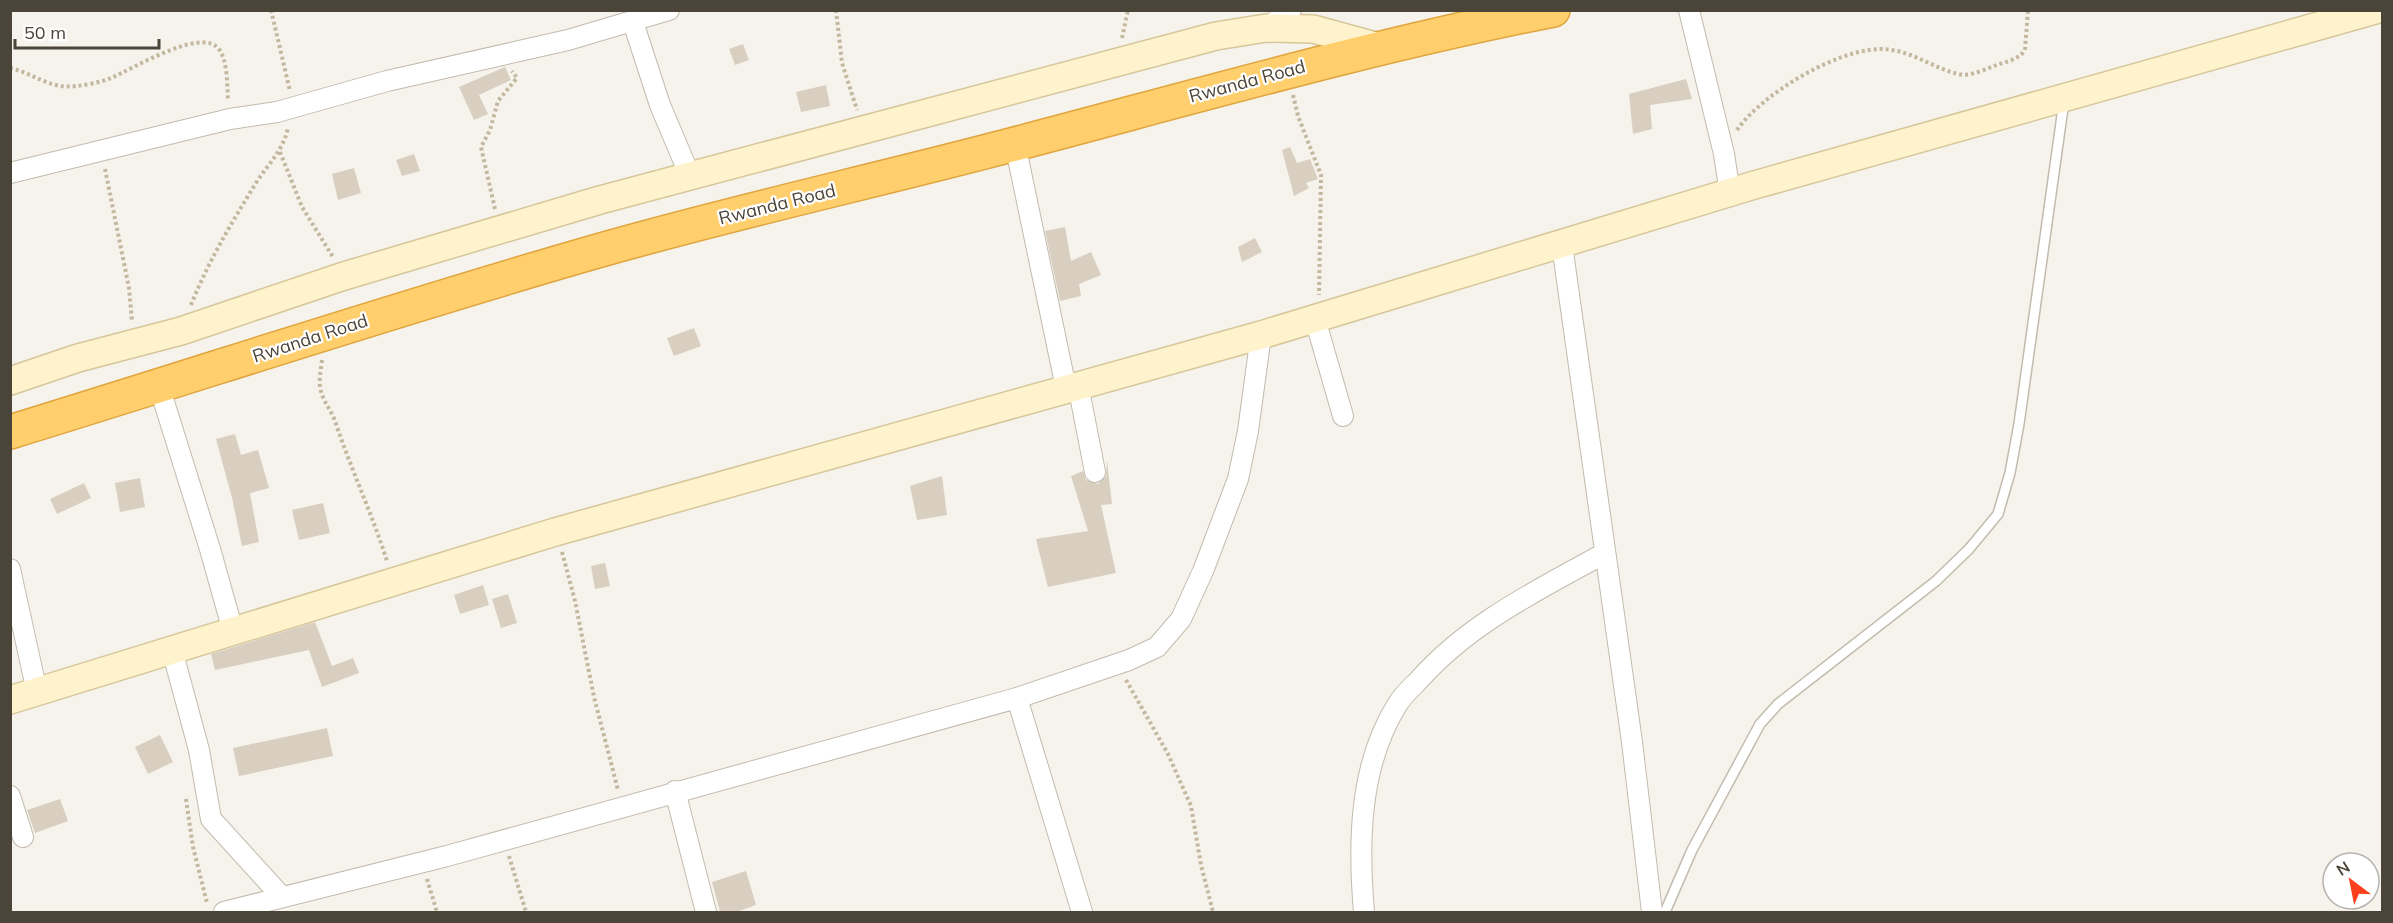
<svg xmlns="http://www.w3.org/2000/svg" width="2393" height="923" viewBox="0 0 2393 923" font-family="Mulish,sans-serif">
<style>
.building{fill:#d8cfc1}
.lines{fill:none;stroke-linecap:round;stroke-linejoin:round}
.lane-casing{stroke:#c2bbae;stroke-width:12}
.street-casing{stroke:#c2bbae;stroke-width:22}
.secondary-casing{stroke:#d6c79b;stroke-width:30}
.highway-casing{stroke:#e0a43c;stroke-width:36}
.path{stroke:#c4b79f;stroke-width:4;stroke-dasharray:3 3;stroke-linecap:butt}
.lane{stroke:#fff;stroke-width:9}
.street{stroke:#fff;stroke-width:20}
.secondary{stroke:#fff3cd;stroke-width:27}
.highway{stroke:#ffcf6e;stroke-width:33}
.labels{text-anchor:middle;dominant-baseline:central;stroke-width:4.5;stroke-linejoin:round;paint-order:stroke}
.street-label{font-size:18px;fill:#4b4439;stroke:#fff}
</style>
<rect width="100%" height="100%" fill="#f6f3ec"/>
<path class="building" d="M743,44L749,60L735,65L729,49Z
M505,67L511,80L479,95L488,114L474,120L459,87Z
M1686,79L1692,99L1650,105L1652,129L1633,134L1629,94Z
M826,85L830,106L801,112L796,92Z
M1290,147L1297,163L1310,159L1318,179L1306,183L1309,188L1294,196L1282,150Z
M414,154L420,171L402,176L396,160Z
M354,168L361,193L338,200L332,174Z
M1065,227L1071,261L1091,252L1101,275L1079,284L1081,296L1060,301L1045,231Z
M1255,238L1262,252L1242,262L1238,247Z
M694,328L701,346L674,356L667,338Z
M235,434L241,455L258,450L269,488L250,493L259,542L242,546L232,498L216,439Z
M1107,460L1112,504L1101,505L1116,573L1048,587L1036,539L1088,531L1071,476L1083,471L1086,480L1098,484L1106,476Z
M942,476L947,515L917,520L910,486Z
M140,478L145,507L120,512L115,483Z
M84,483L91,498L57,514L50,499Z
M323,503L330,533L299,540L292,510Z
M605,563L610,586L595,589L591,566Z
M483,585L489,605L460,614L454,595Z
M508,594L517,623L501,628L492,599Z
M315,622L332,666L353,658L359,673L322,687L309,650L215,670L211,654Z
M327,728L333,756L239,776L233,748Z
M160,735L173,762L148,774L135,747Z
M60,799L68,821L35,833L27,810Z
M746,871L756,905L736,912H720L712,882Z"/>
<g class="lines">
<defs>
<path id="lane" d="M1665,912L1692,850L1760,724L1778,704L1936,581L1969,549L1998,514L2010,473L2019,424L2064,101"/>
<path id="street" d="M1689,10L1724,154L1730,193
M633,22L660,105L690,176
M1266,28L1291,10
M1015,144L1066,388
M10,173L230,119L277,112L387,81L568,40L669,10
M1562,245L1632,742L1652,912
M1315,319L1343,416
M1078,385L1095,472
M159,386L210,549L233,631
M10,569L37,692
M172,650L199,750L211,819L282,897
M1017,698L1082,912
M675,791L706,912
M10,796L23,837
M224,912L447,856L1017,698L1129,660L1157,647L1181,619L1203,571L1238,479L1248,431L1261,335
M1364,912C1358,843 1359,766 1397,705C1402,696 1411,688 1418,681C1469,623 1538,590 1605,553"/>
<path id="secondary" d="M10,381L78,358L181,331L344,276L600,200L1216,36L1266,28L1313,29L1379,47
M10,700L555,532L1261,335L1751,186L2375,10"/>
<path id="highway" d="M10,432C202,373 393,310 587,254C728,213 872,182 1015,144C1194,97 1371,46 1553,10"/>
</defs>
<use href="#lane" class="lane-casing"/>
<use href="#street" class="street-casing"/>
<use href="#secondary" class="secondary-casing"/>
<use href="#highway" class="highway-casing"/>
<path class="path" d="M271,10L290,91
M836,10L842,63L857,110
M1122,38L1128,10
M10,68C33,73 51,90 76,86C87,85 101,82 111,78C132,69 198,29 217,47C228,58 227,85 228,100
M1293,95L1298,116L1321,175L1319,295
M1737,130C1762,94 1835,50 1880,49C1910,49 1930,67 1958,74C1971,77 1985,69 1997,65C2007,61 2018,60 2025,50L2028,10
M280,152L302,207L333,257
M105,169L129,288L132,321
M495,209L481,147L490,130L498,101L517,78L512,71
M191,305C208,262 232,222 256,183C268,164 283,151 288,128
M322,360C321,369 319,378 320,387C322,400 331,410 335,421C351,469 372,514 387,561
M562,552L575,601L594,697L618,790
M1126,680L1168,754L1191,806L1201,865L1213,912
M186,799L193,847L207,903
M509,856L526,912
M427,879L437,912"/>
<use href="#lane" class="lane"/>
<use href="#street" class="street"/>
<use href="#secondary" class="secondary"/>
<use href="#highway" class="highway"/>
</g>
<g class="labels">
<g class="street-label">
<text transform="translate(1247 81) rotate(-15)">Rwanda Road</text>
<text transform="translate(777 204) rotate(-14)">Rwanda Road</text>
<text transform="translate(310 338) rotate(-18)">Rwanda Road</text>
</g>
</g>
<rect width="2393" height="923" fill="none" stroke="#4b4439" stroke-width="24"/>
<g transform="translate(2351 881) rotate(328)"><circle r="28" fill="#ffffff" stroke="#b7b4b0" stroke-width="1.5"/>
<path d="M0-4.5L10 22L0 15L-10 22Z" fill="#fc3f1d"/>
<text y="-9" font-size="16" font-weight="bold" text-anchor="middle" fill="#4b4439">N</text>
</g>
<path d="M15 39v9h144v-9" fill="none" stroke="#4b4439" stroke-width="3"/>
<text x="24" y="39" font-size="18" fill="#4b4439" stroke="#ffffff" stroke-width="4.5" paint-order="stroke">50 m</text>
</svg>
